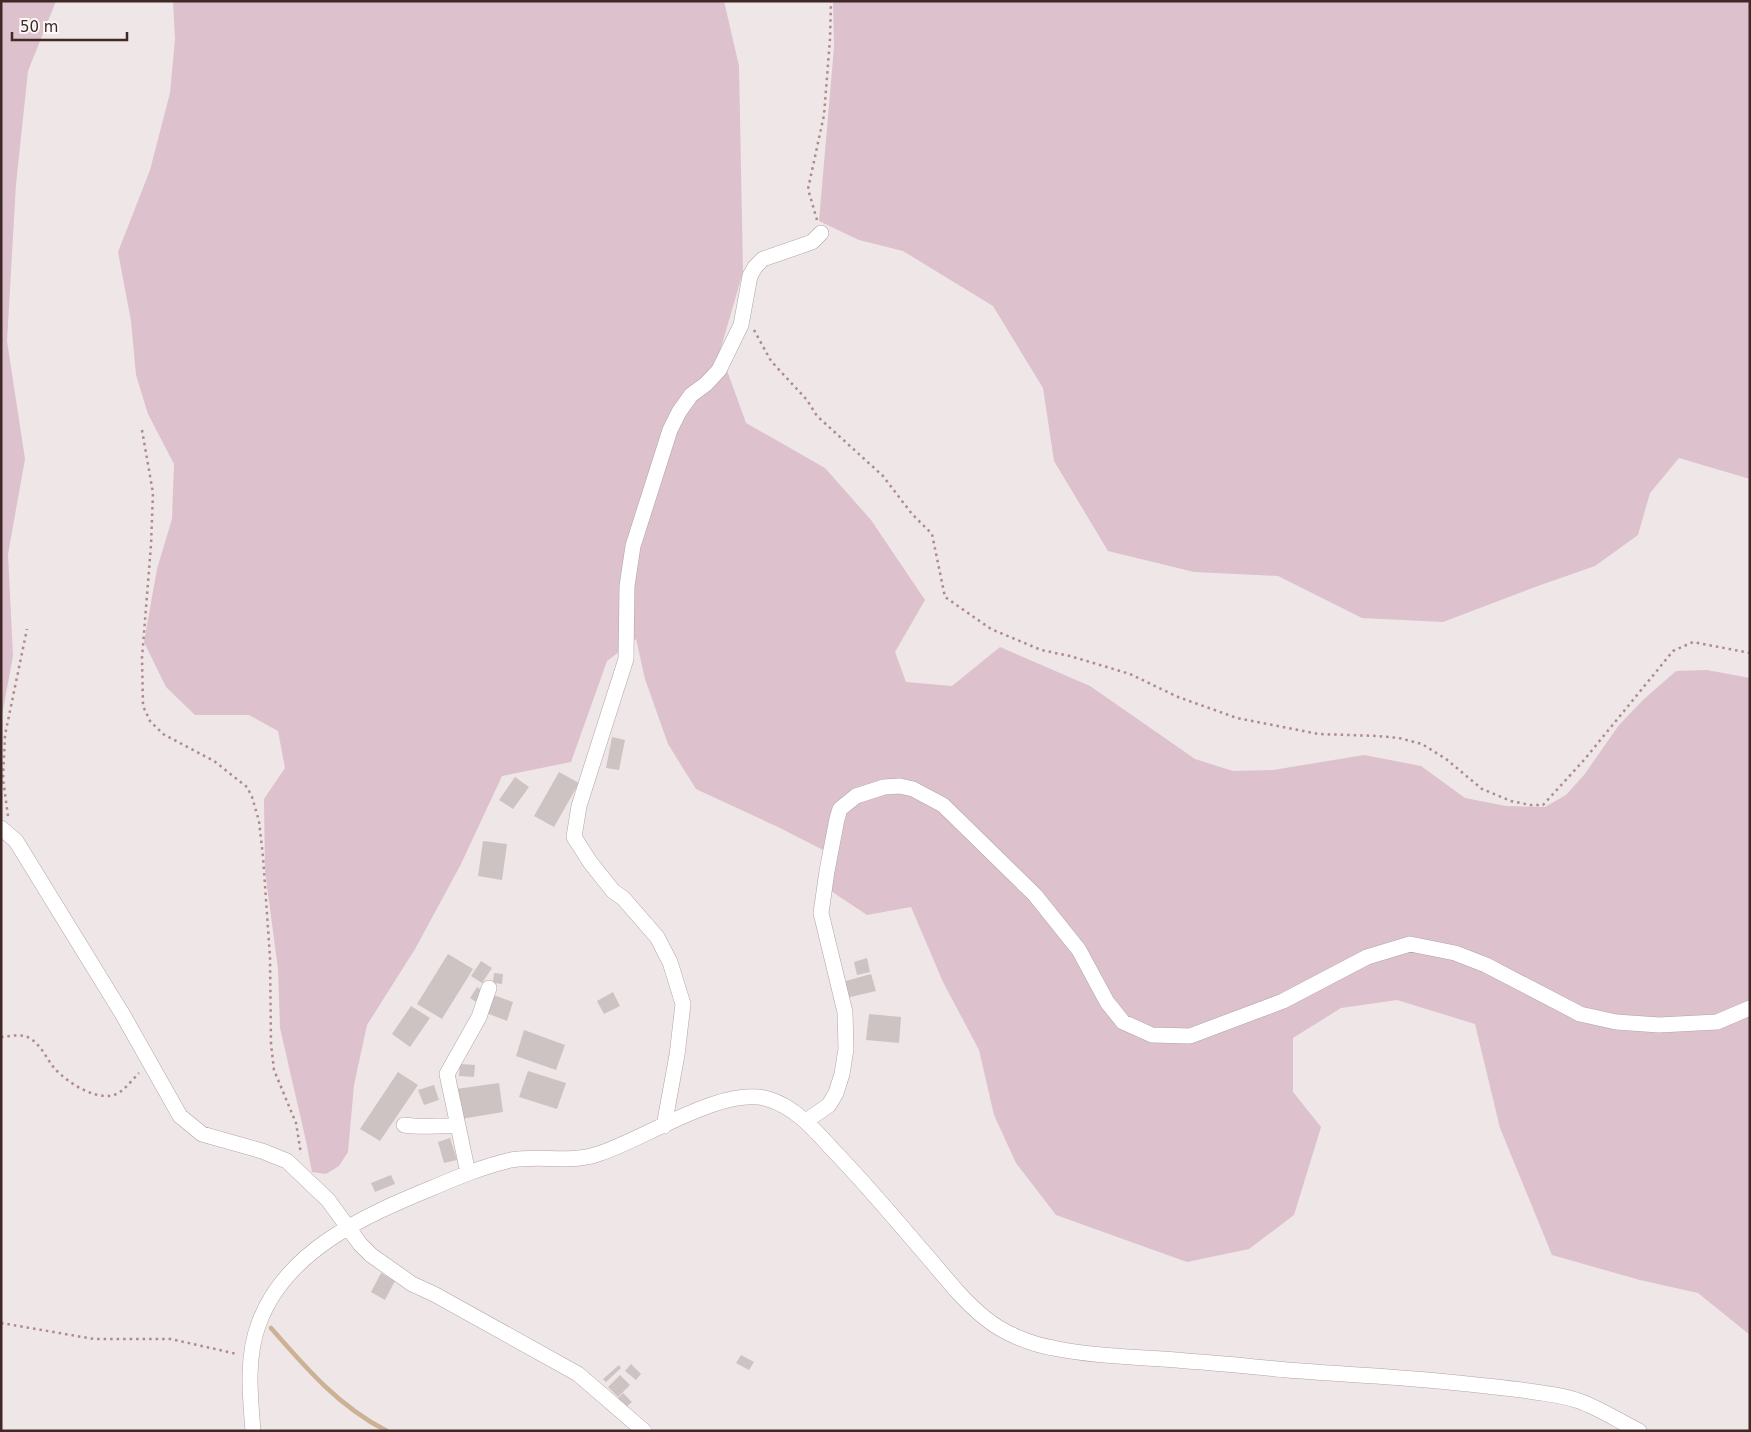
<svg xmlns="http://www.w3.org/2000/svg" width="1751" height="1432" viewBox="0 0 1751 1432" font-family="'DejaVu Sans',sans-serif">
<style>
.green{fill:#ddc1cc}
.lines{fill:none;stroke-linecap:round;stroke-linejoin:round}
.stream{stroke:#cdb194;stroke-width:4.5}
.building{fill:#cec3c3}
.minor-casing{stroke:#b2a5a5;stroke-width:16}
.path{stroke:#ae8b8a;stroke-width:2.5;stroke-dasharray:2.5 4;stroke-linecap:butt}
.minor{stroke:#fff;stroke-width:15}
</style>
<rect width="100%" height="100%" fill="#eee6e7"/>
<path class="green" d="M1,1H56L28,71L16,184L7,341L25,459L8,554L13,656L1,720Z
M173,1H724L739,66L743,272L720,351L746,423L825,468L871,520L925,600L895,652L906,682L952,686L1000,647L1090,686L1195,759L1233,771L1273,770L1364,755L1421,766L1465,798L1506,806L1545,807L1566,795L1584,775L1619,725L1643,700L1676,671L1707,670L1750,678V1335L1698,1293L1640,1280L1552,1255L1500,1128L1475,1024L1397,1000L1341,1008L1293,1038V1092L1321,1127L1294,1215L1249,1249L1187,1262L1056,1215L1016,1163L994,1115L979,1050L943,982L911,907L867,915L831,891L827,852L780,828L696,789L668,744L645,679L636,639L607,661L571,762L502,776L460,866L415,949L367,1025L354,1085L348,1152L339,1166L326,1174L312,1172L306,1141L280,1028L278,969L265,871L264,799L285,768L278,731L249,715H195L166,687L144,642L157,569L172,519L174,464L148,414L136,375L131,321L118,252L150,170L170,93L175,39Z
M833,1H1750V479L1679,458L1650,493L1638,535L1595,566L1535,587L1443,622L1362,618L1278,576L1194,572L1108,551L1054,461L1043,388L993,306L903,251L859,240L819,221L834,47Z"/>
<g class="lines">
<path class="stream" d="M271,1328C305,1367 339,1407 387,1431"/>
</g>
<path class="building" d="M612,737L625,740L619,770L606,768Z
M559,772L579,783L554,827L534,816Z
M515,777L529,787L513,809L499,800Z
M483,841L507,844L502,880L478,876Z
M448,954L473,969L442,1019L417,1004Z
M867,958L870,972L857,975L854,962Z
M481,961L492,968L482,983L471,976Z
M494,973L503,974L502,984L493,983Z
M871,974L876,991L846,998L842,982Z
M477,987L483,991L476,1002L470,998Z
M613,992L620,1006L604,1014L597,1001Z
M491,994L513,1002L507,1021L484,1012Z
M411,1006L430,1018L410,1047L392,1034Z
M869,1014L901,1017L899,1043L866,1040Z
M524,1030L565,1045L556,1070L516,1056Z
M460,1064L475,1065L474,1077L459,1076Z
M528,1071L566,1083L557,1109L519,1097Z
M398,1072L418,1085L380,1141L360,1129Z
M499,1083L503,1112L461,1119L456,1089Z
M434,1085L439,1100L424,1105L418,1090Z
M450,1138L457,1160L444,1163L438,1142Z
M391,1175L395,1184L375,1192L371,1183Z
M381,1273L395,1281L385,1300L371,1292Z
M741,1355L754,1362L749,1370L736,1363Z
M631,1364L641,1374L636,1380L625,1371Z
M619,1365L621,1368L606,1382L603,1379Z
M620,1375L630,1385L618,1397L608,1387Z
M623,1393L632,1402L626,1407L617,1399Z"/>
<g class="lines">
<defs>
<path id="minor" d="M1,828L16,841L75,937L123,1015L180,1116L202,1134L262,1151L287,1161L328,1200L360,1244L371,1255L412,1284L434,1294L578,1374L644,1431
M806,1121L829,1105L836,1093L842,1074L846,1049L845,1012L821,913L827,871L837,819L840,809L856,796L884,787L900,786L913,789L943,805L1035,895L1079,950L1107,1002L1123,1022L1152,1035L1190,1036L1283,1001L1367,957L1410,944L1455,953L1486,965L1580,1014L1616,1022L1659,1025L1717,1022L1750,1008
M404,1125C422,1128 440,1125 458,1126
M664,1126L677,1055L683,1004L670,962L657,937L623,898L613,891L590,862L574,837L579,806L626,659L627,586L633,546L670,430L679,412L691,395L706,384L719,370L741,325L750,276L755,267L763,259L812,242L821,233
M468,1173L447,1074L479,1017L489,988
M253,1431C250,1395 246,1357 259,1323C286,1250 366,1215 432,1188C458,1177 484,1166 511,1160C539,1155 568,1163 595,1155C642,1141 722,1085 768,1099C795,1107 814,1129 833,1150C868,1186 900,1225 933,1263C949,1282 965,1302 985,1318C1003,1333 1030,1344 1053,1348C1097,1357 1143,1357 1187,1361C1220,1363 1254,1367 1287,1370C1337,1374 1388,1376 1438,1381C1468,1384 1499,1387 1529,1391C1546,1394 1563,1395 1579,1401C1599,1408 1619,1421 1639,1431"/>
</defs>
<use href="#minor" class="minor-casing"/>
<path class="path" d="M817,220L808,189L824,115L830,39L831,1
M754,330L771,361L807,400L817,416L883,476L912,514L932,534L945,597L991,629L1041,650L1070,656L1130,674L1178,697L1237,718L1319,734L1378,736L1399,738L1422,744L1446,759L1482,789L1511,801L1530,805H1543L1584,760L1673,651L1693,642L1750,653
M142,430L153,493L151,545L142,658L143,706L150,721L163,734L214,761L247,787L252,797L259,821L263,857L270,957L271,1044L274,1070L296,1123L301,1154
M8,816L3,779L5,735L27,629
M1,1037C11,1036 23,1033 31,1039C42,1046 47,1060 55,1069C68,1083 101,1105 120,1092C127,1087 133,1079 139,1073
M1,1323L94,1339H171L237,1354"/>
<use href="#minor" class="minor"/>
</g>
<rect width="1751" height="1432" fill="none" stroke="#3f2826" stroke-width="5"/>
<path d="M12 32v8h115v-8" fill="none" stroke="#3f2826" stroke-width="2.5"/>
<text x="20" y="32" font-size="15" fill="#3f2826" stroke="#faf7f7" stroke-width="4" paint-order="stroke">50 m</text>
</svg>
